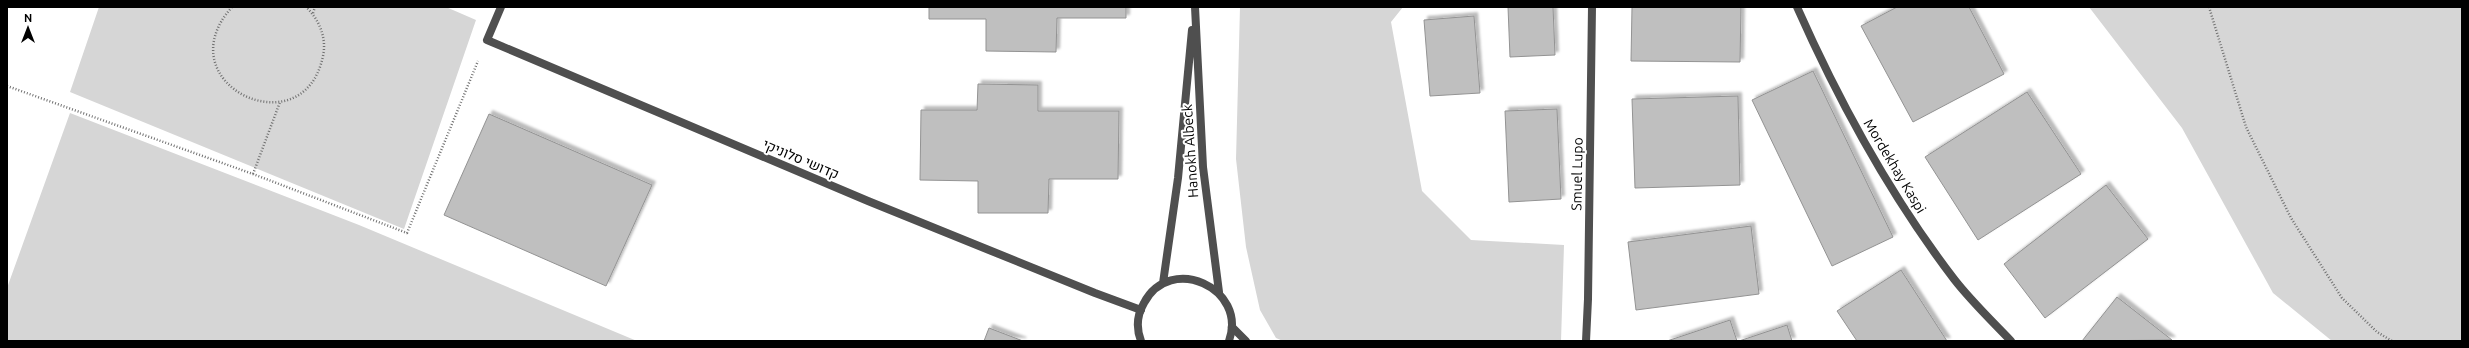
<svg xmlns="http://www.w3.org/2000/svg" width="2469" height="348" viewBox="0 0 2469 348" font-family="Ubuntu,Heebo,sans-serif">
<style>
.green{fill:#d6d6d6}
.building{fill:#bfbfbf;stroke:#939393;filter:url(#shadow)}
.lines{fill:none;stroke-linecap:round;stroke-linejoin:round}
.path{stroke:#717171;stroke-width:2.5;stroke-dasharray:1 2;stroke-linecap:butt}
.minor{stroke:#4f4f4f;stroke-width:8}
.tertiary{stroke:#4f4f4f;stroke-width:8}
.labels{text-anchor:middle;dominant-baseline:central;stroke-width:4;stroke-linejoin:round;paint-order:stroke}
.street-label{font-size:14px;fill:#000;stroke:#fff}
</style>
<defs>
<filter id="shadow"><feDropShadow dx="3.5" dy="-3.5" stdDeviation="1" flood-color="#0004"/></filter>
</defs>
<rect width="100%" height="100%" fill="#fff"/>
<path class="green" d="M99,7H446L476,20L404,229L70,92Z
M1240,7H1403L1391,22L1422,191L1471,240L1564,245L1561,341H1283L1276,338L1260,310L1246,247L1236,159Z
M2089,7H2462V341H2332L2273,293L2182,128Z
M70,113L359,225L637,341H7V288Z"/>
<path class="building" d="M929,7H1126V18H1057L1056,52L986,51V19H929Z
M1508,7H1553L1555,55L1510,57Z
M1632,7H1741L1740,62L1631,61Z
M1897,7H1969L2004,74L1913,122L1861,26Z
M1474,16L1480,93L1430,96L1424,20Z
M1813,71L1893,237L1832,266L1752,100Z
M978,84L1038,85V111H1119L1118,179H1049L1048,213H978V181L920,180L921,110H977Z
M2027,92L2081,174L1978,240L1925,157Z
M1738,96L1740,185L1635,188L1632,99Z
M1557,109L1561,199L1509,202L1505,111Z
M489,114L652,185L606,286L444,215Z
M2106,185L2148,239L2045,318L2004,264Z
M1751,226L1759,294L1636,310L1628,242Z
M1901,270L1925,307L1947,341H1857L1837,311Z
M2117,297L2172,340L2082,341Z
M1730,320L1737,341H1667Z
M1787,325L1792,341H1739Z
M989,328L1023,341H984Z"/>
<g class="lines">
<path class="path" d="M232,7C163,84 304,150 323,56C327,38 319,19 306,7
M2209,7L2246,127L2291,218L2342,298L2377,332L2392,341
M313,13L315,7
M7,86L253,174L407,233L478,61
M253,174L280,102"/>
<path class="minor" d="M501,7L487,40L868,201L1095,293L1141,310
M1797,7C1840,104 1889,194 1954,279C1971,301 1992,321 2011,341
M1232,327L1246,341
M1586,341L1588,299L1592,7"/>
<path class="tertiary" d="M1195,7L1203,167L1219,292
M1163,283L1178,178L1192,30
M1141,341C1136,328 1137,315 1144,303C1170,253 1248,288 1229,341"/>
</g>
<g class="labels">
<g class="street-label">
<text transform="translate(1190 151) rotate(-94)">Hanokh Albeck</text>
<text transform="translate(801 159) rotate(23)">קדושי סלוניקי</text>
<text transform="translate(1895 166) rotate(59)">Mordekhay Kaspi</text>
<text transform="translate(1577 174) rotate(-89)">Smuel Lupo</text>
</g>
</g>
<rect width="2469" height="348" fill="none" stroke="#000000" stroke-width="16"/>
<g transform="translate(28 28)" stroke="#ffffff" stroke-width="3" paint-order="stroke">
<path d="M0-3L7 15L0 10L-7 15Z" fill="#000000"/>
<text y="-6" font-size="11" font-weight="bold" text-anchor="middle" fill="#000000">N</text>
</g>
</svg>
